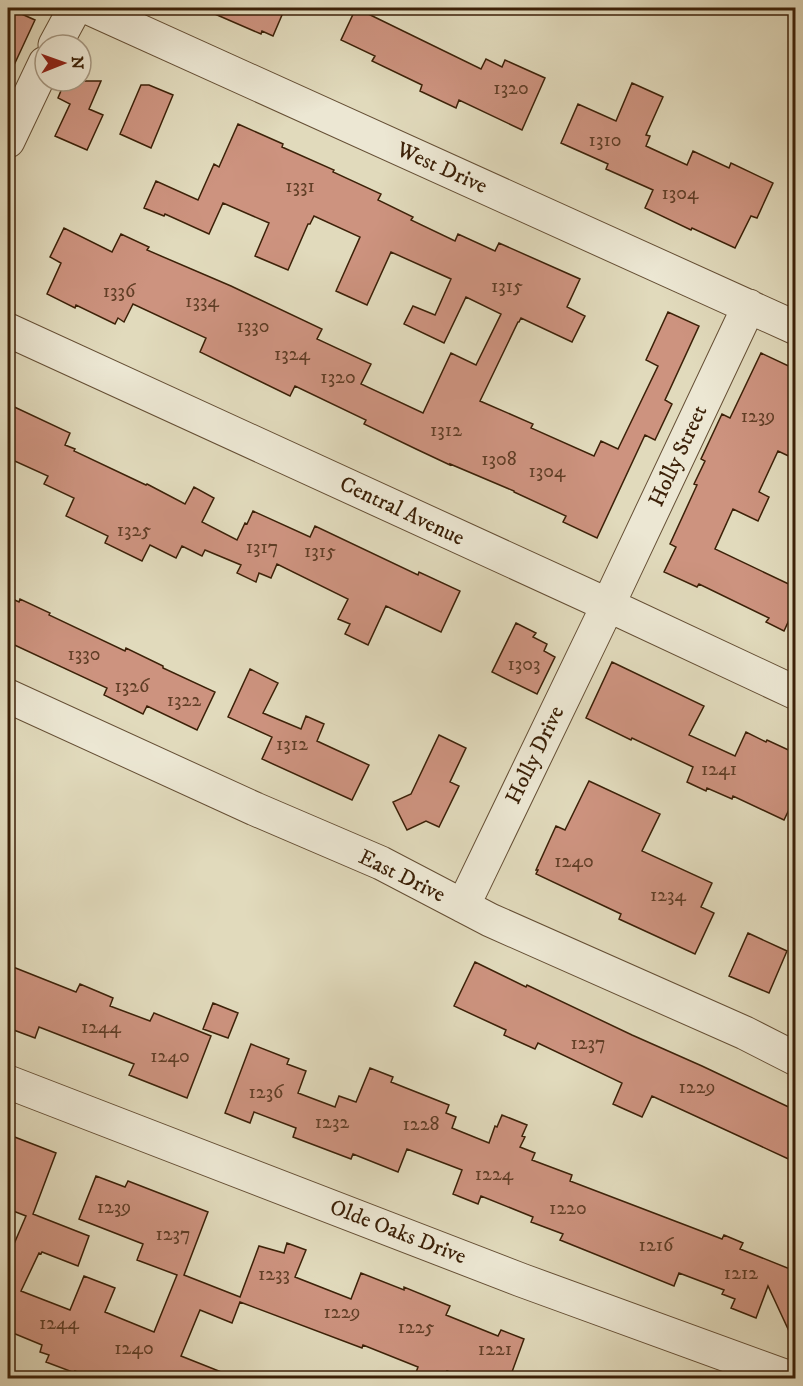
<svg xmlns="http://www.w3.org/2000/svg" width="803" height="1386" viewBox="0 0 803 1386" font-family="'IM FELL DW Pica',serif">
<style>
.building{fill:#cd937f;stroke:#3c2108;stroke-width:1.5}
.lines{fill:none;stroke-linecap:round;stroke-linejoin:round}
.minor-casing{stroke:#654f35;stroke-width:35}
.minor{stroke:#ece7d3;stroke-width:33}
.labels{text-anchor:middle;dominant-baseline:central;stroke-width:4.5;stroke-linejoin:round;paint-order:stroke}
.number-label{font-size:20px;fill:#603e26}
.street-label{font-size:22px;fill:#3c2108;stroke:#ece7d3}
</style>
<rect width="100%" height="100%" fill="#e1dabc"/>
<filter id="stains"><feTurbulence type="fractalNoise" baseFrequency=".00333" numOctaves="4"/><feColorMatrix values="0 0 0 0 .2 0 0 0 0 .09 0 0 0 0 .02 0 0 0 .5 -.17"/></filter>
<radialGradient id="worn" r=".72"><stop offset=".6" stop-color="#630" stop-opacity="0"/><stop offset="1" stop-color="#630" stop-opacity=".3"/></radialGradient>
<path class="building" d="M8,8L35,20L8,78Z
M201,8H285L273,36L262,31L261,34Z
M356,8L481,69L486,59L502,67L505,60L545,78L522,130L459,100L456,108L420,91L422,85L372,61L375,56L341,40Z
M65,81H101L89,109L103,115L87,150L55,136L70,104L58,98Z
M632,83L663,97L646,135L650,136L646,146L687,165L693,151L729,168L731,163L773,183L757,218L751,216L735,248L692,228L691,230L645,208L653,190L606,169L608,164L561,143L578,104L616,121Z
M141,85H149L173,95L151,148L120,134Z
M238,124L283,144L282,147L334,170L333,172L381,194L378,200L413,217L411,220L455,241L458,234L495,251L499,243L580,279L567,307L585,316L572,342L521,318L519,322H518L480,401L533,424L531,428L594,456L601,441L618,449L658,366L646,360L668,312L699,326L665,400L672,404L655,440L645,435L597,538L563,522L566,516L514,492V491L450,464V465L416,449L364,424L366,420L295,386L290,396L200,352L206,338L133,304L124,322L118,318L115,324L76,305L75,308L47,294L61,263L50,257L64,228L112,252L121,234L149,247L147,250L231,286L322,329L317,339L371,364L361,384L423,413L451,353L476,365L501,314L466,297L444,343L404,324L413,306L435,315L451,279L391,252L367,305L336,291L360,237L314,216L310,224H308L288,270L255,256L269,223L223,203L209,234L165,214L164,216L144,208L156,181L198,200L214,164L219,167Z
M761,353L795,369V459L778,451L759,492L769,497L758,521L733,509L715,549L795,587V620L790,618L784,631L766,622L769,618L699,584L697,587L664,572L676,547L670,544L697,485L694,484L705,461L701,459L722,414L730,418Z
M8,404L70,433L65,445L75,449L74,451L146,485L147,484L185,504L194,487L214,498L202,522L237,540L245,523L247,524L253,511L310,537L315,526L418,575L419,572L460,591L441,632L386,606L368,645L345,634L350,624L338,619L348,599L277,564L271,578L259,573L256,582L237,573L241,565L205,550L202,556L182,546L176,558L150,545L142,561L105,543L108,536L66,516L74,498L44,484L48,476L8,458Z
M8,597L19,602L20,599L50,613L49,615L125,651L126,648L163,666V668L215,692L197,730L147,706L143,714L104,695L107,688L8,642Z
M516,623L536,633L533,637L547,644L544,651L555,657L537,694L492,672Z
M612,662L704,706L689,735L735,756L746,732L766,742L767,740L795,753V797L784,820L733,796L732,799L707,788L706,791L687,782L693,767L632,738L631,740L586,718Z
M250,669L278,683L263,713L301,729L306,716L324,724L317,741L369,765L352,800L262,759L272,737L228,717Z
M439,735L466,748L450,782L459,786L439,827L426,821L407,830L393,802L411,794Z
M589,781L660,814L642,851L712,883L701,907L714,913L695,954L619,919L621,914L536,874L538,870H536L556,826L565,830Z
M748,933L787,951L769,993L729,976Z
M475,962L526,987L527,985L632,1035L702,1066L795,1110V1162L652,1096L642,1117L613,1104L622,1083L538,1043L535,1049L504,1035L506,1030L454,1006Z
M8,965L76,992L80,984L113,998L110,1006L150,1021L154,1013L211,1036L187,1098L129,1075L134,1064L39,1027L35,1038L11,1029L14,1022L8,1019Z
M213,1003L238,1013L228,1038L203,1029Z
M251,1044L289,1059L287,1064L306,1071L298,1093L335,1107L339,1096L356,1102L370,1068L393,1077L391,1082L449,1105L446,1113L456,1117L452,1128L489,1143L495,1126L497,1127L502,1115L527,1125L522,1136L525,1137L520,1147L535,1153L532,1160L572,1175L570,1181L722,1239L724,1235L743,1243L740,1249L795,1271V1344L768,1286L756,1318L731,1308L735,1299L722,1294L724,1290L679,1273L674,1286L560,1240L563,1234L531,1222L533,1217L481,1196L478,1204L453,1194L462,1170L407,1149L398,1172L353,1154L351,1159L293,1137L296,1128L254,1112L250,1123L225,1113Z
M12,1136L56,1153L33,1214L89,1236L78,1266L42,1252L41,1254L39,1253L21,1291L70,1310L84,1276L115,1288L105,1312L154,1332L177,1275L137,1260L143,1244L79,1219L96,1176L125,1187L128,1181L208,1212L184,1275L240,1297L259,1246L284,1253L287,1243L306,1250L295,1277L351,1299L361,1273L404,1290V1287L450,1306L446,1315L498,1336L501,1330L524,1339L512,1372L508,1378H466L447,1371L444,1378H414L418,1367L363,1345L362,1348L240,1302L232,1323L200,1310L181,1356L234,1377V1378H94L75,1371V1373L46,1362L49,1355L40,1352L42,1345L8,1331V1258L26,1216L8,1209V1148Z"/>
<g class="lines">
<defs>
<path id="minor" d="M89,8L796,328
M55,45L75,8
M8,141L45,63
M8,330L608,605L796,693
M8,696L255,809L381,863L490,920L745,1033L796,1059
M463,906L608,605L749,306
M8,1082L521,1280L790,1378"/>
</defs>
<use href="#minor" class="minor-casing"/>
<use href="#minor" class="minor"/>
</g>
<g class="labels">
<g class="number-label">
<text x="511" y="88">1320</text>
<text x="605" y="140">1310</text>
<text x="300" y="186">1331</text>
<text x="680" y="193">1304</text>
<text x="507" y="286">1315</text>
<text x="119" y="291">1336</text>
<text x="202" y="301">1334</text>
<text x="253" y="326">1330</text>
<text x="292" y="354">1324</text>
<text x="338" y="377">1320</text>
<text x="758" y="416">1239</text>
<text x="446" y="430">1312</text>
<text x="499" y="459">1308</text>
<text x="547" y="471">1304</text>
<text x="134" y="530">1325</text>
<text x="262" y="547">1317</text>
<text x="320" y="551">1315</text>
<text x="84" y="654">1330</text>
<text x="524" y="664">1303</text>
<text x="132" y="686">1326</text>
<text x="184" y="700">1322</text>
<text x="292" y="744">1312</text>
<text x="719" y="769">1241</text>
<text x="574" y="861">1240</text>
<text x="668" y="895">1234</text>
<text x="101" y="1027">1244</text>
<text x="588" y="1043">1237</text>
<text x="170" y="1056">1240</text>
<text x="697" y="1087">1229</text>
<text x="266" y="1092">1236</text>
<text x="332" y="1122">1232</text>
<text x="421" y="1124">1228</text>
<text x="494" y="1174">1224</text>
<text x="114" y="1207">1239</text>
<text x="568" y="1208">1220</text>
<text x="173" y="1234">1237</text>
<text x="656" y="1245">1216</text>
<text x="741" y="1273">1212</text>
<text x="274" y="1274">1233</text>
<text x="342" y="1312">1229</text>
<text x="59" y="1323">1244</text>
<text x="416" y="1327">1225</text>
<text x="134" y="1348">1240</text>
<text x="495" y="1349">1221</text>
</g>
<g class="street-label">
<text transform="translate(442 168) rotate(24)">West Drive</text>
<text transform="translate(678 456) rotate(-65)">Holly Street</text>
<text transform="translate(402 511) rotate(25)">Central Avenue</text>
<text transform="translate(535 755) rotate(-64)">Holly Drive</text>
<text transform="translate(402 876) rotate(26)">East Drive</text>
<text transform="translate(398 1232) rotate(21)">Olde Oaks Drive</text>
</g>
</g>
<rect width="803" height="1386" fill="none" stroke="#e1dabc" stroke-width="30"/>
<rect x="9" y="9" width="785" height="1368" fill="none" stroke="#3c2108" stroke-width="3"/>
<rect x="15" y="15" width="773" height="1356" fill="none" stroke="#3c2108" stroke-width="1.5"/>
<g transform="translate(63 63) rotate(89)"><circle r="28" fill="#ece7d3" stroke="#a69882" stroke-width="1.5"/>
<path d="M0-4.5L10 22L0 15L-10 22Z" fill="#8f2418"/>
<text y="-9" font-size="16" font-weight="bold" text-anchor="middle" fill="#3c2108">N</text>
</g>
<rect width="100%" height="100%" filter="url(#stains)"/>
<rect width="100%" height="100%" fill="url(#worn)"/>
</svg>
